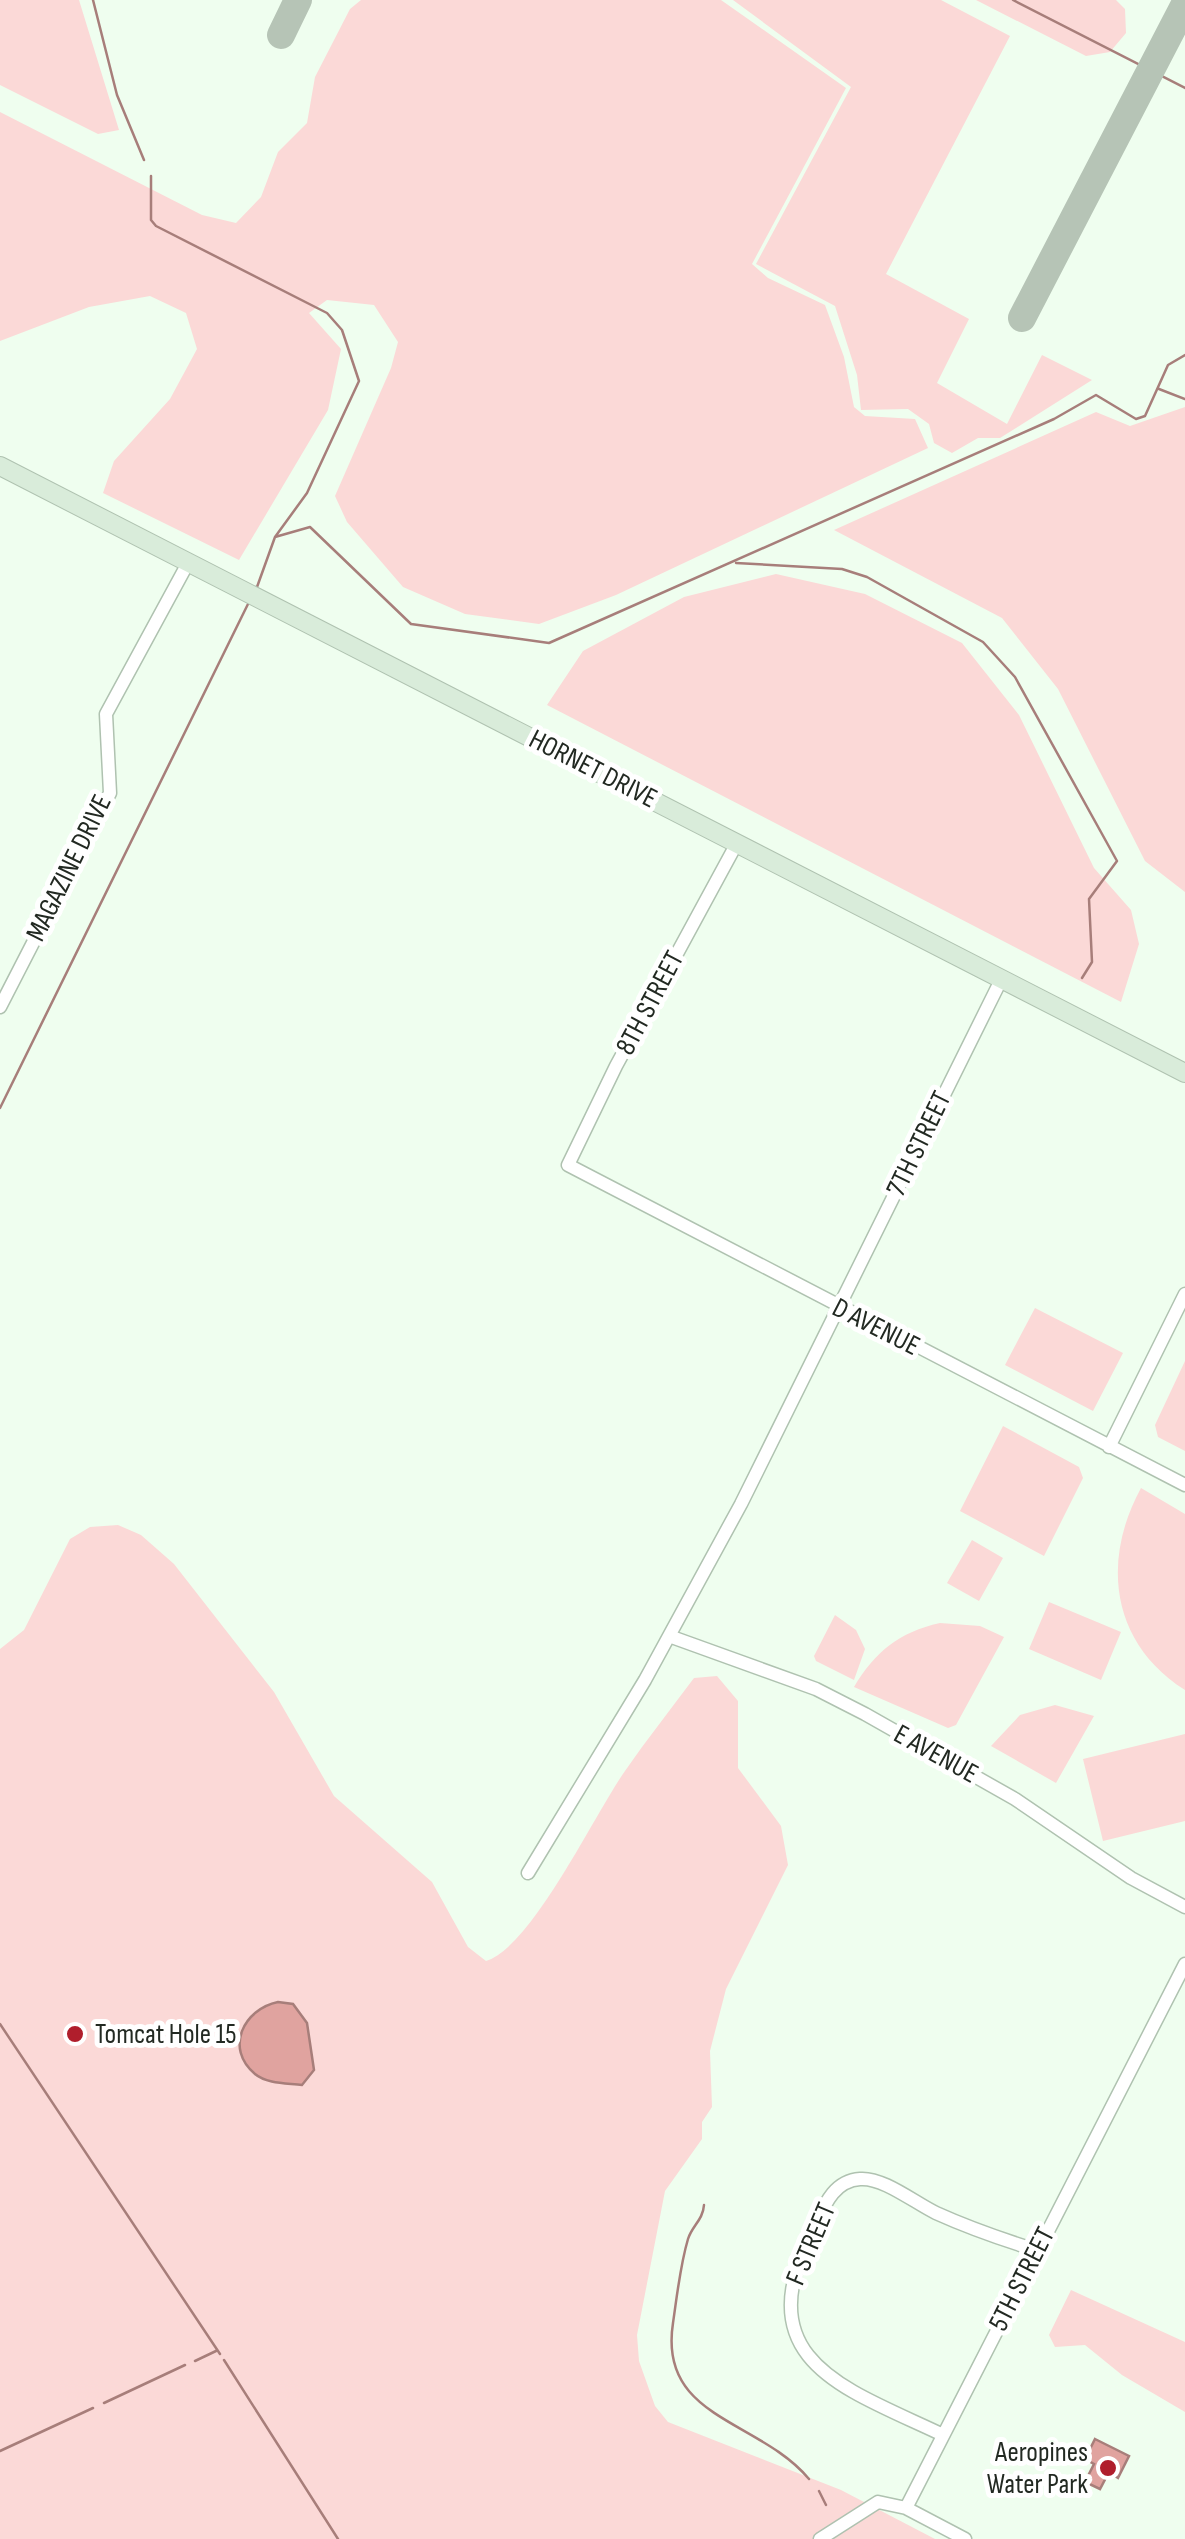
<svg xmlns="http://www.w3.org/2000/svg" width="1185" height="2539" viewBox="0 0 1185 2539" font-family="'Sofia Sans Condensed',sans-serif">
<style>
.green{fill:#fbd9d7}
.water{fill:#e0a39f;stroke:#a77e7a;stroke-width:2.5}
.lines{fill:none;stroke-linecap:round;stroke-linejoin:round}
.stream{stroke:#a77e7a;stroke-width:2.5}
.taxiway{stroke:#b6c4b6;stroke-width:28}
.minor-casing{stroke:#afc2b0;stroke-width:15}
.secondary-casing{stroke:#afc2b0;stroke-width:20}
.minor{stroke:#fff;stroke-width:12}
.secondary{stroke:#d9ecda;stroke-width:18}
.poi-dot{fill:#b01e2c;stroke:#fff;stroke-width:4}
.labels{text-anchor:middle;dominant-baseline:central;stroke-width:10;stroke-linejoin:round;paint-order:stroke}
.street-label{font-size:28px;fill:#222922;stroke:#fff}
.poi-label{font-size:28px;fill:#222922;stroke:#fff;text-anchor:start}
</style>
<rect width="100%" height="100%" fill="#effeef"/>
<path class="green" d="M0,0H79L119,130L98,134L0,85Z
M361,0H721L846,88L752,264L768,278L825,305L844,357L854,407L865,416L915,419L928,448L616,595L539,624L465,614L403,587L347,522L335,496L391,368L398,342L374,305L327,300L309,313L341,349L328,410L239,560L103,493L114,461L170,399L197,349L186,313L150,296L89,307L0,341V112L202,215L236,223L261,197L278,152L307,123L315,77L350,9Z
M733,0H941L1010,36L886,274L969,319L937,383L1007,424L1042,355L1092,380L1000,438H978L952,453L934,443L929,424L908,409L861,410L857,375L835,306L756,264L851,87Z
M976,0H1116L1125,9L1126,33L1110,52L1086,56Z
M1185,407V892L1145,861L1058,689L1002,618L834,530L1096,412L1130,426Z
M776,574L865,594L962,643L1019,715L1094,868L1131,910L1139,944L1121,1002L547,705L583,651L684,597Z
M1035,1308L1123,1353L1093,1411L1005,1365Z
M1185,1361V1451L1158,1437L1155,1425Z
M1003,1426L1079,1467L1083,1478L1044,1556L960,1511Z
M1141,1488L1185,1514V1690C1111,1643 1101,1561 1141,1488Z
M118,1525L141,1535L174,1564L274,1692L334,1796L432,1882L468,1947L486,1961C532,1947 594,1815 625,1771C647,1739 671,1709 694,1678L717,1676L738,1701V1768L781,1826L788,1865L726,1989L710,2051L712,2107L702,2122V2139L665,2191L637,2335L639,2361L655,2406L668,2422L841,2490L935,2539H0V1649L24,1630L70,1539L90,1527Z
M972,1540L1003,1558L979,1601L947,1583Z
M1049,1602L1121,1632L1101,1680L1029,1649Z
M835,1615L856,1630L865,1649L854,1680L816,1661L814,1656Z
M940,1623L980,1626L1004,1637L956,1725L948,1728L854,1687C875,1652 899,1632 940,1623Z
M1055,1705L1094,1716L1056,1783L991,1746L1020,1715Z
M1185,1734V1821L1103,1841L1083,1759Z
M1071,2290L1185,2342V2412L1122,2375L1085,2345L1055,2347L1049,2335Z"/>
<path class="water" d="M278,2002L293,2004L307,2023L314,2070L302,2085C287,2083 267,2084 255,2074C224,2048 244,2009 278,2002Z
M1095,2439L1129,2456L1118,2478L1109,2472L1100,2489L1085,2482L1094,2464L1085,2459Z"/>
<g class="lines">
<path class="stream" d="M93,0L117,95L144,160
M1013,0L1185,88
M151,176V220L156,226L327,313L342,330L359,381L307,493L275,537L257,587
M1159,389L1185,399
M275,537L310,527L411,624L549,643L1054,419L1096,395L1136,419L1145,416L1168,365L1185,355
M736,563L842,569L867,577L983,642L1015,677L1117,861L1089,899L1092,962L1082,978
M0,1108L248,604
M0,2024L220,2354
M704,2205C703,2220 692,2226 688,2239C680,2266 677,2296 673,2323C658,2419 759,2419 809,2479
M224,2360L338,2539
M195,2361L216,2351
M104,2403L185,2365
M0,2451L93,2408
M819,2491L826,2505"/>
<path class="taxiway" d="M281,35L298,0
M1022,318L1185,4"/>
<defs>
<path id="minor" d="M737,843L616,1066L568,1165L1185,1485
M0,1007L110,793L106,714L188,563
M1109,1447L1185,1294
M669,1636L816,1689L865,1714L1015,1799L1131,1878L1185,1907
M528,1873L645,1680L741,1504L1001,980
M943,2435C844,2388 747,2361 812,2232C823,2210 831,2181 860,2179C883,2177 915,2203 936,2213C967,2227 1004,2240 1036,2250
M906,2508L1185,1964
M820,2539L878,2502L906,2508L965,2539"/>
<path id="secondary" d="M0,466L1185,1073"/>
</defs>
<use href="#minor" class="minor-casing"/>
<use href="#secondary" class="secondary-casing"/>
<use href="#minor" class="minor"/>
<use href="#secondary" class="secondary"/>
</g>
<g class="poi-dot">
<circle cx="75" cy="2034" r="10"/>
<circle cx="1108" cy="2468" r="10"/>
</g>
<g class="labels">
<g class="street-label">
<text transform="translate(593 769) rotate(27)">HORNET DRIVE</text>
<text transform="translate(69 868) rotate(-64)">MAGAZINE DRIVE</text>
<text transform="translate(650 1003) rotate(-62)">8TH STREET</text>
<text transform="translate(919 1144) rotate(-64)">7TH STREET</text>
<text transform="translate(876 1327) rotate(27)">D AVENUE</text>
<text transform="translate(936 1754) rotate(29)">E AVENUE</text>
<text transform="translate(811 2244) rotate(-67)">F STREET</text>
<text transform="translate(1022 2279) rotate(-63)">5TH STREET</text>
</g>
<g class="poi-label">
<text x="95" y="2034">Tomcat Hole 15</text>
<text x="1088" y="2452" text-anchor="end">Aeropines<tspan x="1088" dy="32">Water Park</tspan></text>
</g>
</g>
</svg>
